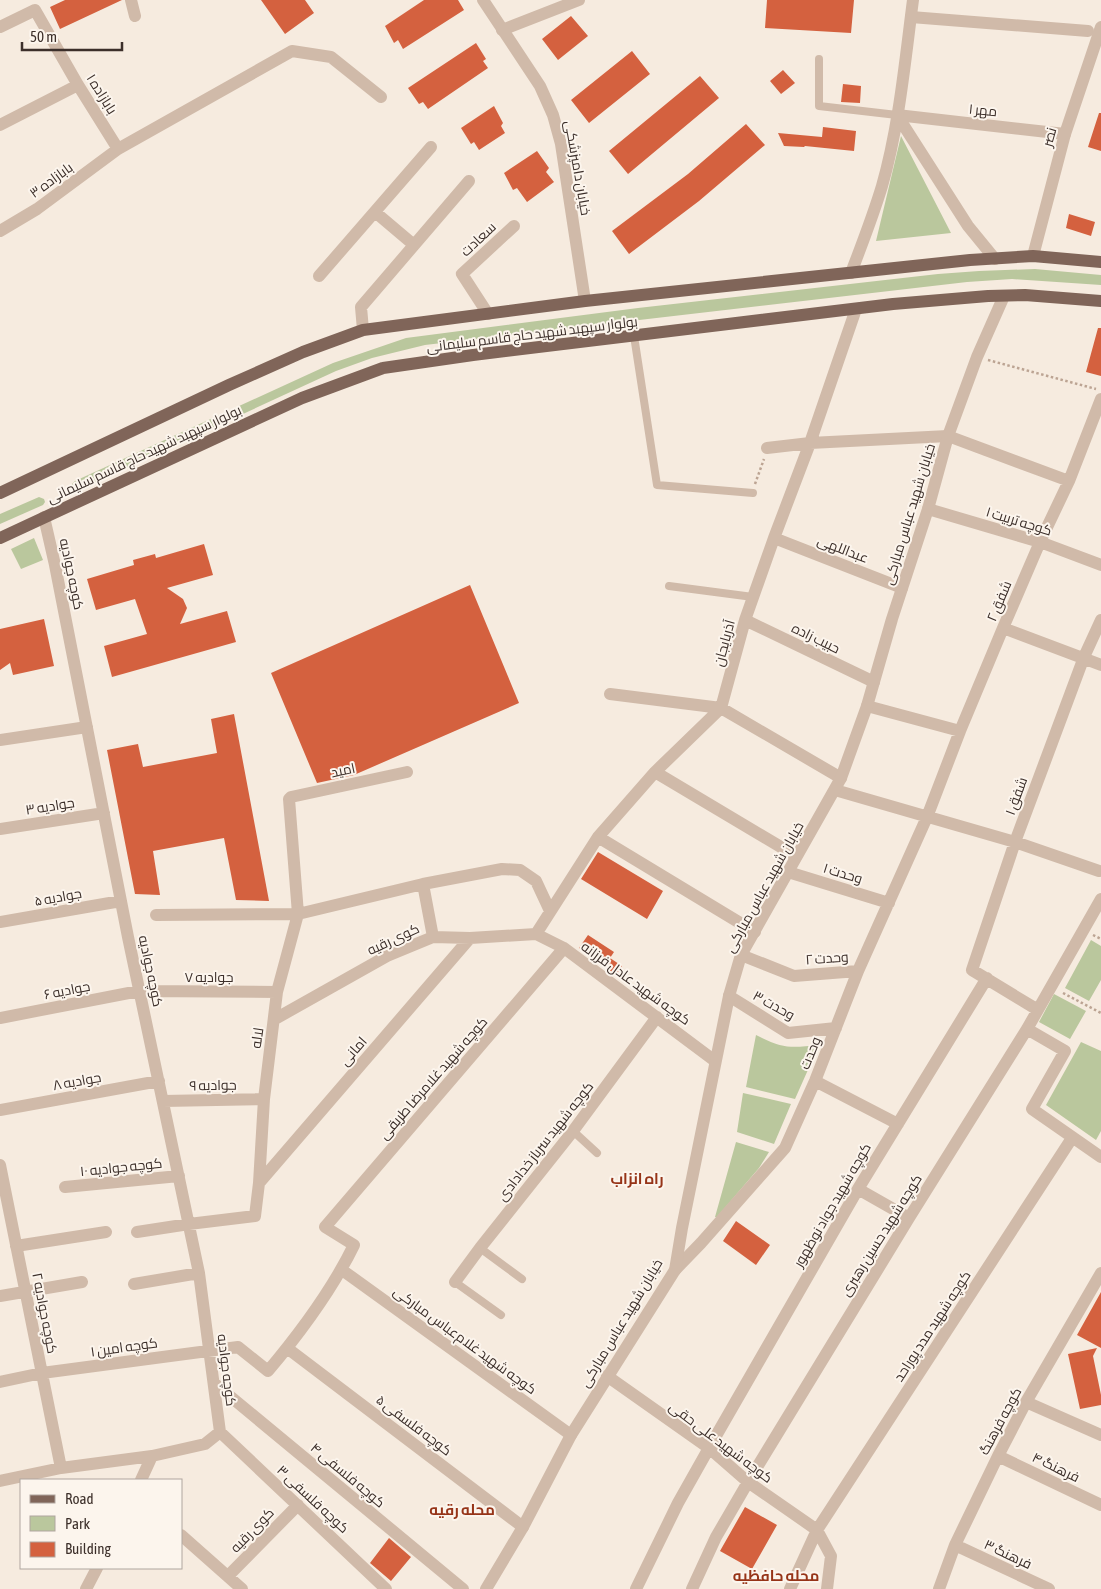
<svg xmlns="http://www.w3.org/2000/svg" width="1101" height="1589" viewBox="0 0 1101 1589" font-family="'Asap Condensed',Cairo,sans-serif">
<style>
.green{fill:#bac79d}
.building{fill:#d4613f}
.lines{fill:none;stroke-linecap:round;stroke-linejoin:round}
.path{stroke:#bca493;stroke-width:2.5;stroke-dasharray:2.5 2.5;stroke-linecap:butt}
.service{stroke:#d0baa9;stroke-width:8}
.minor{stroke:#d0baa9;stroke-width:12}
.tertiary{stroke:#d0baa9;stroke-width:12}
.primary{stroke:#806559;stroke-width:12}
.labels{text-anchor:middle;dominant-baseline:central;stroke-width:4;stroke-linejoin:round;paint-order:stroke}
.street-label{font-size:14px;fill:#3c2f2a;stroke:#fcf5ed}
.neighbourhood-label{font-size:15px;font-weight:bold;fill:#963418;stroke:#fcf5ed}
</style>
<rect width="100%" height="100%" fill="#f6ebdf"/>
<path class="green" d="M901,136L951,233L876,241Z
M1035,269L1101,275V285L1012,279L967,282L425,345L372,358L336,371L80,489L75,490L71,488L72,484L75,481L333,363L406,338L638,308L938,274L979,271Z
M39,497L44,499L45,502L43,505L0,524V514Z
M34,538L43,560L21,569L11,549Z
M1091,940L1101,946V980L1089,1001L1065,988Z
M1054,994L1086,1011L1070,1039L1039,1022Z
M756,1035C783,1049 790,1048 819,1045L795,1099L746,1087Z
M1081,1042L1101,1051V1131L1096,1140L1046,1105Z
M743,1093L791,1104L774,1144L737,1132Z
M736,1142L769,1152L759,1168L717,1217H715Z"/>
<path class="building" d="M65,0H122L60,29L50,7Z
M261,0H305L314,13L285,34Z
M424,0H458L464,10L403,49L398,40L394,43L385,26Z
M767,0H854L851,33L765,28Z
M571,16L588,36L558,60L542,39Z
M476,43L486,59L483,61L488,68L428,109L423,102L419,104L408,88Z
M632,51L650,74L589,123L571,100Z
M783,70L795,83L781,94L770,81Z
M700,76L719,98L628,174L609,151Z
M843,84L861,86L860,103L841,102Z
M494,106L503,123L501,126L505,133L479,150L474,142L471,144L461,128Z
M1099,113H1101V151L1088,147Z
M746,124L765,145L699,201L629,254L612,231L688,174Z
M823,127L856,131L854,151L805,146L804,147L784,146L778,133L822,137Z
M537,151L549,168L546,172L554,182L527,202L517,188L513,190L504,173Z
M1069,214L1095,222L1091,236L1066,228Z
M1098,328H1101V376L1086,372Z
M204,544L213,575L167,588L183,599L187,608L180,624L227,611L236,642L112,677L104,646L147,634L135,599L96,610L87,579L134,565L133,560L155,554L156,558Z
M470,585L519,703L354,775L317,783L271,673Z
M44,619L54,666L13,675L10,663L0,670V629Z
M234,714L269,901L236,900L224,838L153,851L160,895L135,894L107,750L138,744L143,767L217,753L211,719Z
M598,852L663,891L647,919L581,879Z
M588,935L614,952L610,958L622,966L616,975L579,948Z
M736,1221L770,1245L756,1265L723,1241Z
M1101,1292V1348L1077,1335Z
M1097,1348L1093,1356L1101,1395V1405L1080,1409L1068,1354Z
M745,1507L777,1525L752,1569L720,1551Z
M389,1538L411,1557L391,1581L370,1563Z"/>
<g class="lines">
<path class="path" d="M988,360L1096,389
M755,484L764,459
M1093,935L1101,939
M1063,993L1101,1013"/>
<path class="service" d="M819,59V106L897,115
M634,336L657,485L753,493
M669,586L753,597
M573,1131L597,1153
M480,1248L522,1279
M455,1282L501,1315"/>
<path class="minor" d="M131,0L135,16
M911,17L1088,31
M0,27L35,10L78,85L118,149
M502,30L579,0
M897,115L1065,134
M0,125L78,85
M375,212L414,245
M0,231L37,209L118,149L292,51L331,57L381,97
M319,276L431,147
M488,314L462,274L514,226
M363,330L361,307L469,181
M767,448L810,443L948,436L1069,481
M928,509L1040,542L1101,565
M44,517L55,565L128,937L199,1273L220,1432
M774,538L902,588
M745,620L874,682
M1003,628L1101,665
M610,694L721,708L841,778
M867,706L960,731
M0,740L87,727
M655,772L796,856
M835,790L1015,842L1099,871
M0,829L104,813
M598,837L755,932
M788,872L889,903
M423,884L433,937
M156,915L298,914L423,884L502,869L520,870L536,881L550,911
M0,922L121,901
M536,934L598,837L655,772L721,708L745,620L774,538L810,443L856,309
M536,934L564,948L715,1061
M741,955L794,976L858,971
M729,996L788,1033L836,1028
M1038,1010L972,970L1015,842L1084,657L1101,620
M0,1018L139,991L277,992
M275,1019L387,956L433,937L470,938L536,934
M1027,1029L1065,1051L1032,1109L1101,1157
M815,1081L898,1124
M163,1101L264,1099
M0,1110L159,1081
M0,1165L61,1468
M259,1183L470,938
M65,1187L179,1176
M858,1189L909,1218
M137,1232L189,1224L255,1216L259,1183L264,1099L277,992L298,914L289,799L291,797L407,772
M16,1246L106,1232
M342,1270L571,1435
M675,1270L701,1243L785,1148L815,1081L858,971L927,817L960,731L1003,628L1040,542L1069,481L1101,399
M455,1282L480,1248L573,1131L657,1017
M134,1284L199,1273
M0,1296L82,1282
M287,1348L523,1527
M607,1376L709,1448L748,1482L817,1530L831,1556L827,1589
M0,1382L42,1373L238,1347L268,1371C300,1333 332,1290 354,1245L325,1227L564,948
M214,1383L463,1589
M1026,1402L1101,1435
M220,1432L386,1589
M998,1456L1101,1505
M141,1480L152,1456
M0,1481L61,1468L152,1456L205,1444L220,1432
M181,1535L242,1589
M955,1545L1049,1589
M228,1576L298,1505
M86,1589L97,1568
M636,1589L678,1503L709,1448L858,1189L987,978
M692,1589L716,1537L748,1482L909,1218L1027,1029L1101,899
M790,1589L817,1530L1072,1138
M939,1589L955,1545L998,1456L1026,1402L1101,1273"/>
<path class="tertiary" d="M483,0L540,86L553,115L561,144L585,301
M897,115L968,226L995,259
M1033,256L1065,134L1101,27
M851,273C862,244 873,216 882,186C899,127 905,61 913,0
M486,1589L523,1527L571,1435L675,1270L682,1228L729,996L741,955L841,778L867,706L892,619L928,509L948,436L977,357L1004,296"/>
<path class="primary" d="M0,493L229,385L303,352L363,330L585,301L970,260L1033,256L1101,262
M0,538L302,398L383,368L473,355L893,304L988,296L1025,295L1101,301"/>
</g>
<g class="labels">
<g class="street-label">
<text transform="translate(102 94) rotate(58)">بابازاده ۱</text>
<text transform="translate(983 110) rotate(6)">مهر ۱</text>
<text transform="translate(1049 137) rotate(-74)">نصر</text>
<text transform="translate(578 168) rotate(80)">خیابان دامپزشکی</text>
<text transform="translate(51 180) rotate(-36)">بابازاده ۳</text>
<text transform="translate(478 239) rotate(-43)">سعادت</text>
<text transform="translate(532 334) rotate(-7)">بولوار سپهبد شهید حاج قاسم سلیمانی</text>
<text transform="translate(144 454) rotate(-25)">بولوار سپهبد شهید حاج قاسم سلیمانی</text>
<text transform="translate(909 514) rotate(-73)">خیابان شهید عباس مبارکی</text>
<text transform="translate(1019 521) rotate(17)">کوچه تربیت ۱</text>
<text transform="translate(843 549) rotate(21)">عبداللهی</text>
<text transform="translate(72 574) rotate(78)">کوچه جوادیه</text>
<text transform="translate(999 601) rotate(-67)">شفق ۲</text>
<text transform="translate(816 638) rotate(26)">حبیب زاده</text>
<text transform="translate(724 643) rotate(-75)">آذربایجان</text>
<text transform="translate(343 770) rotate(-12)">امید</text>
<text transform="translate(1016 796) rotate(-70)">شفق ۱</text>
<text transform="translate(50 806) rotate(-9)">جوادیه ۳</text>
<text transform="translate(843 873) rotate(17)">وحدت ۱</text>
<text transform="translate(764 887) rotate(-61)">خیابان شهید عباس مبارکی</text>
<text transform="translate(58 897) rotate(-10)">جوادیه ۵</text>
<text transform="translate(393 939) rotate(-25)">کوی رقیه</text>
<text transform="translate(827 958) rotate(-4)">وحدت ۲</text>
<text transform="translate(151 971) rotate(78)">کوچه جوادیه</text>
<text x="209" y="977">جوادیه ۷</text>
<text transform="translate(636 983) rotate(36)">کوچه شهید عادل فرزانه</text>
<text transform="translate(67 990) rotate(-11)">جوادیه ۶</text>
<text transform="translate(774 1005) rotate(29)">وحدت ۳</text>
<text transform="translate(257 1038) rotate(-82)">لاله</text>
<text transform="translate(353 1051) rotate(-49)">امانی</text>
<text transform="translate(810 1053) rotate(-68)">وحدت</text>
<text transform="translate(433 1078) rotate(-49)">کوچه شهید غلامرضا طریقی</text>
<text transform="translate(77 1081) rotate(-10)">جوادیه ۸</text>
<text transform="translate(213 1085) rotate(-1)">جوادیه ۹</text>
<text transform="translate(545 1141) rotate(-52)">کوچه شهید سرباز خدادادی</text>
<text transform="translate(121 1167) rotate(-6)">کوچه جوادیه ۱۰</text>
<text transform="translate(832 1205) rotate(-60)">کوچه شهید جواد نوظهور</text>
<text transform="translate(881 1235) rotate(-58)">کوچه شهید حسین رهبری</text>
<text transform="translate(45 1313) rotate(79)">کوچه جوادیه ۲</text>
<text transform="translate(621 1323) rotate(-59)">خیابان شهید عباس مبارکی</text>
<text transform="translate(932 1326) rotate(-57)">کوچه شهید مدد پوراحد</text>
<text transform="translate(465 1340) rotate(36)">کوچه شهید غلام‌عباس مبارکی</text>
<text transform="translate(124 1347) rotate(-8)">کوچه امین ۱</text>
<text transform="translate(227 1370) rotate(83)">کوچه جوادیه</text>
<text transform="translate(1000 1421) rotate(-62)">کوچه فرهنگ</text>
<text transform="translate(414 1425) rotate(37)">کوچه فلسفی ۵</text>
<text transform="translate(721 1442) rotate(37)">کوچه شهید علی حقی</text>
<text transform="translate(1056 1467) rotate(26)">فرهنگ ۴</text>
<text transform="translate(348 1475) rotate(40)">کوچه فلسفی ۴</text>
<text transform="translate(313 1499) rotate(43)">کوچه فلسفی ۳</text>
<text transform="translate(252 1530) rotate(-46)">کوی رقیه</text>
<text transform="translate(1008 1554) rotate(25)">فرهنگ ۳</text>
</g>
<g class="neighbourhood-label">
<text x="637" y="1178">راه انزاب</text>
<text x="462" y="1509">محله رقیه</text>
<text x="776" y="1575">محله حافظیه</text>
</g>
</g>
<rect x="20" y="1479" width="162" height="90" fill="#fcf5ed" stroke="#afa69f"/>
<rect x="30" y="1495" width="25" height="8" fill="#806559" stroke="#afa69f"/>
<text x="65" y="1504" font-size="15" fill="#3c2f2a">Road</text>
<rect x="30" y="1516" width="25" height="15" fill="#bac79d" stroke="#afa69f"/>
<text x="65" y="1529" font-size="15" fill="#3c2f2a">Park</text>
<rect x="30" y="1542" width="25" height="15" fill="#d4613f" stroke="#afa69f"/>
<text x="65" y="1554" font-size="15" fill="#3c2f2a">Building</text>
<path d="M22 42v8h100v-8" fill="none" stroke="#3c2f2a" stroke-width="2.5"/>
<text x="30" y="42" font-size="15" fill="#3c2f2a" stroke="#fcf5ed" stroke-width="4" paint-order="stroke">50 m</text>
</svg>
